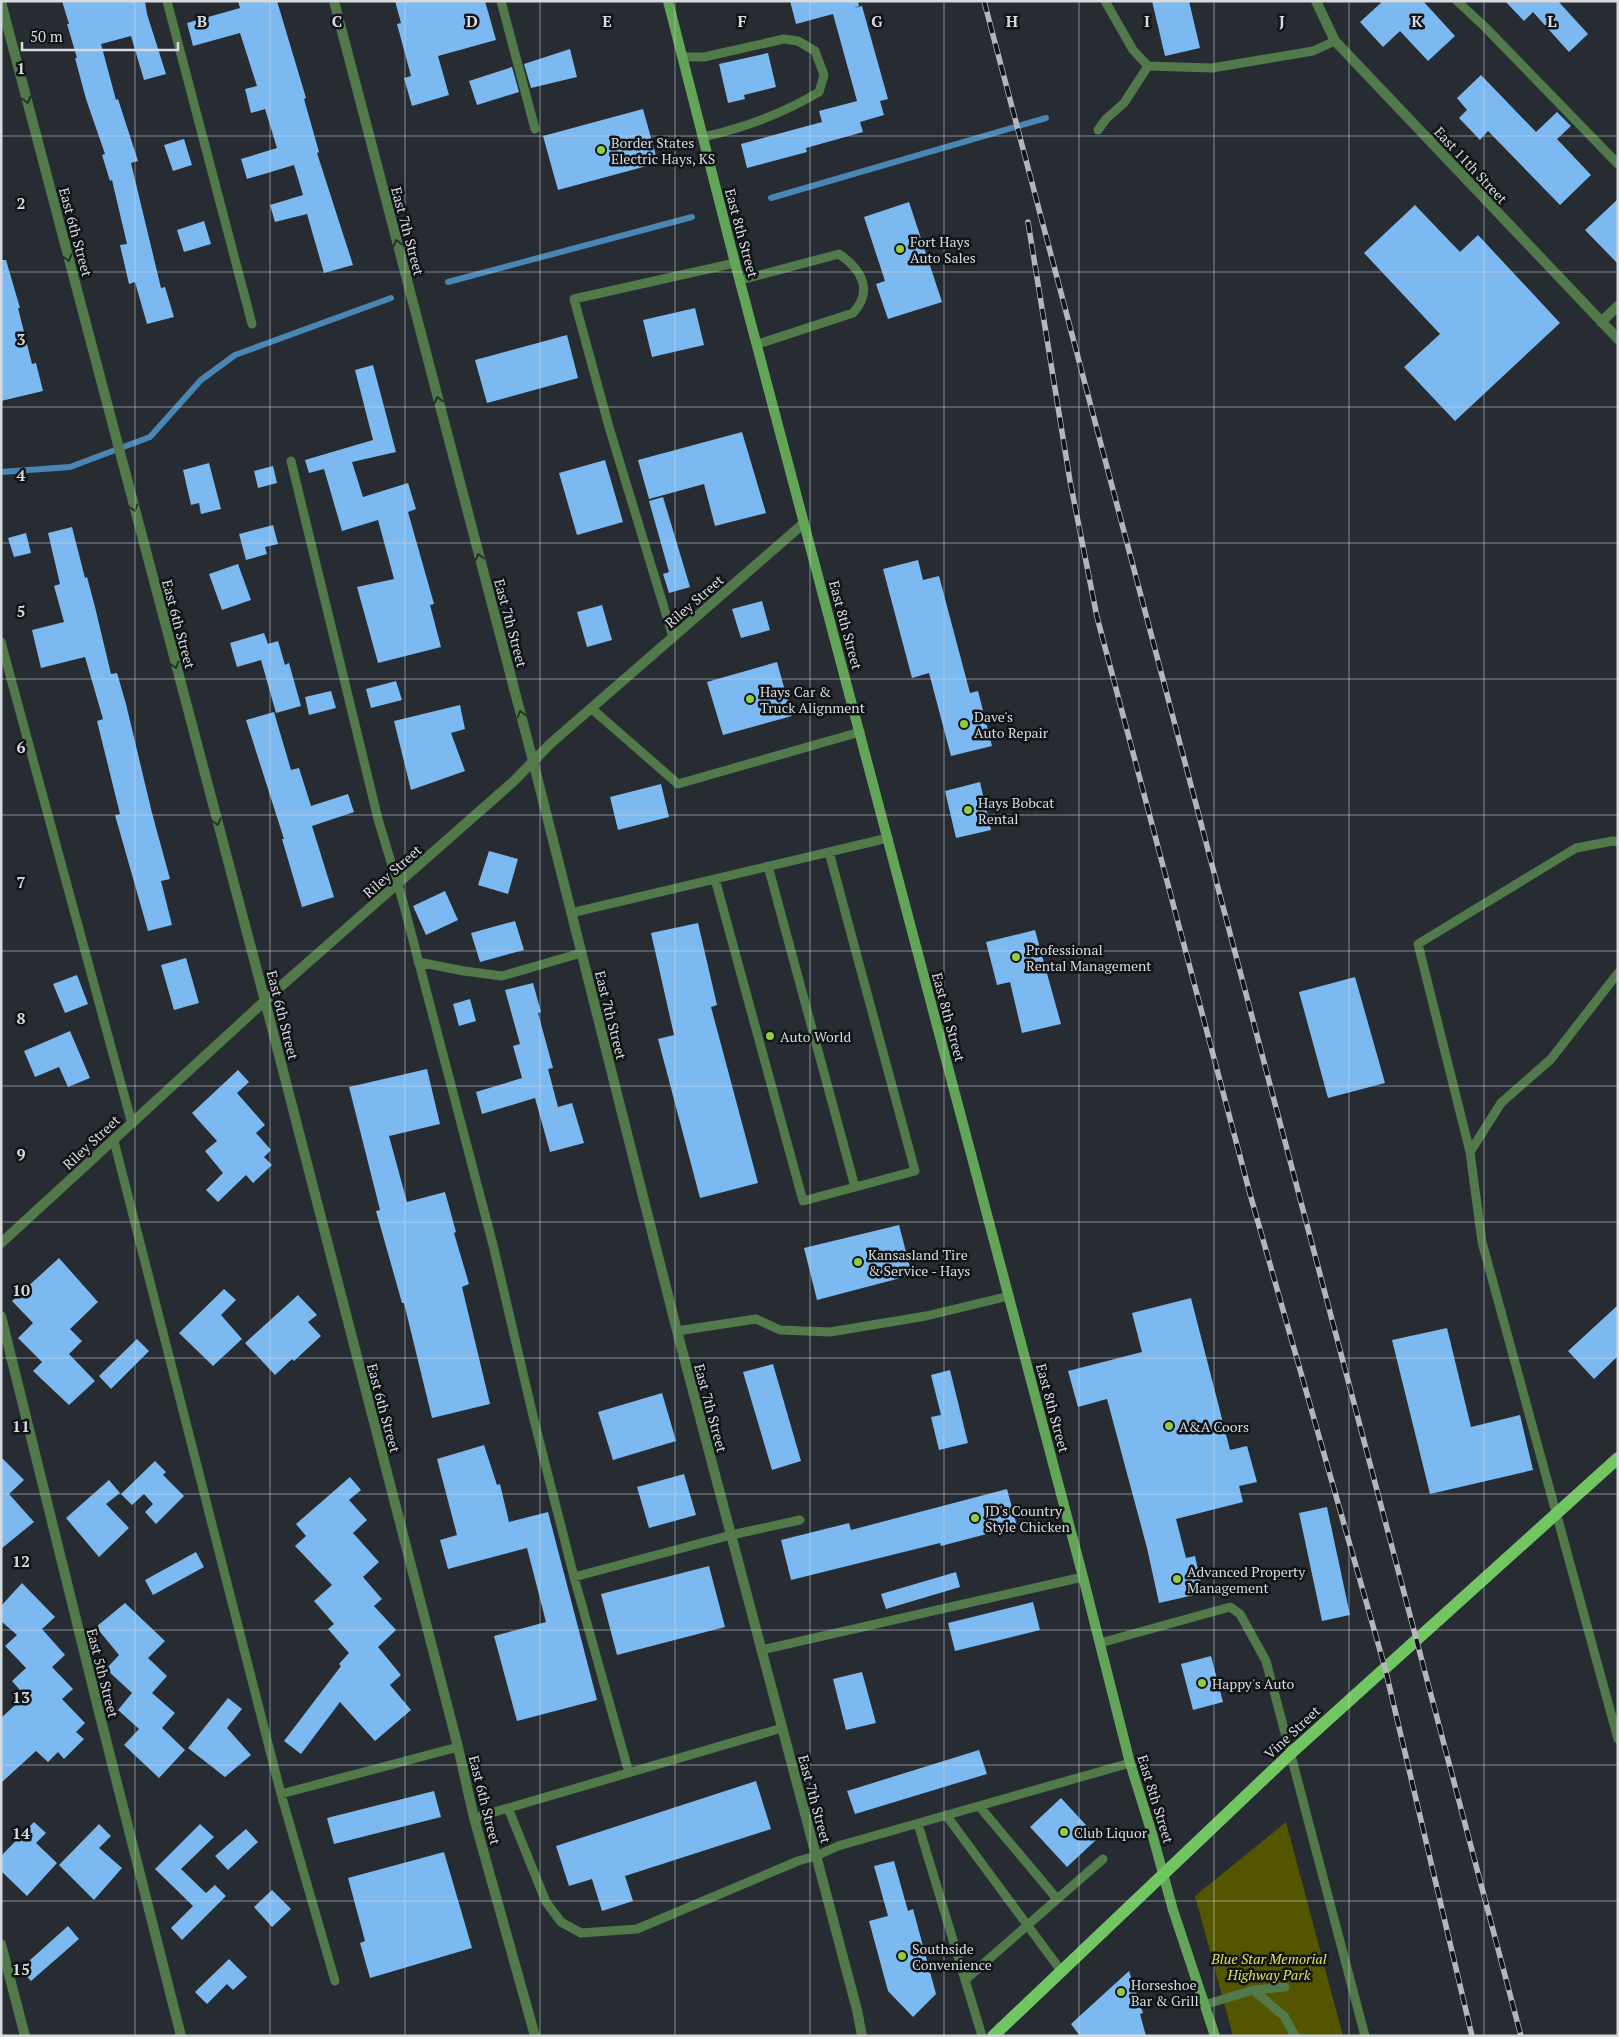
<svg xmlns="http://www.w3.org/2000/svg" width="1619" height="2037" viewBox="0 0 1619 2037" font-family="'PT Serif',serif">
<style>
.green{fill:#535501}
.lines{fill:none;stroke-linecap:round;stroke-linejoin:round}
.stream{stroke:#4a86b4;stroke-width:6}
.building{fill:#7db9f1}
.service{stroke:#51794a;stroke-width:9}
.minor{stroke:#51794a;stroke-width:10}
.secondary{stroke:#63a558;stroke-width:10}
.primary{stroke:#71c662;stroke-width:12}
.rail-casing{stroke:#b3b7bc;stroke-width:5.5}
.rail{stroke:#111417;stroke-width:4;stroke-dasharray:11;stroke-linecap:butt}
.oneway{stroke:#243226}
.grid{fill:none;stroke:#d7dbdf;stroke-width:1;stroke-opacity:0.55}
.poi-dot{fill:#8fcd42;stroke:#111417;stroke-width:2}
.labels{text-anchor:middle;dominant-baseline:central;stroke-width:5;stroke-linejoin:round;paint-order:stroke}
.poi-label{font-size:14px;fill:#d7dbdf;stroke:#111417;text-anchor:start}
.street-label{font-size:14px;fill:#d7dbdf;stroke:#111417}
.park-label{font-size:14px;font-style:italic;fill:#dfe45a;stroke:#111417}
.grid-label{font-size:16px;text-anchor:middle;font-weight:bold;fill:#d7dbdf;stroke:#111417;stroke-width:5;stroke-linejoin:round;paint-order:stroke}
</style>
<rect width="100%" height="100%" fill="#262c32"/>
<path class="green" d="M1286,1822L1343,2036H1233L1195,1896Z"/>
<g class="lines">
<path class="stream" d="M771,198L1046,118
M448,282L692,217
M1,472L70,467L150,437L201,380L235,355L391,298"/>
</g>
<path class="building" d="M62,1H145L147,14L166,74L144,80L131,36L101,44L116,100L118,99L138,161L131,163L161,288L165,287L174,317L147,324L135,282L129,284L120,245L127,244L112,180L110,181L102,155L105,154L86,99L75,58H77L67,24H69Z
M238,1H277L306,98L304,99L319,152L317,153L353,265L324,273L307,214L275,222L270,205L303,195L294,165L247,179L241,159L277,148L265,109L251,113L245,89L257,86L240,33L193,46L187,23L240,8Z
M395,1H485L496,40L438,56L449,95L412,106L404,78L411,76L397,24L401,23Z
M790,1H858L859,6L854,8L862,6L888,99L880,101L884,115L860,122L863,132L806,148L807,152L747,168L741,144L822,122L819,111L857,101L833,14L796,24Z
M1152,1H1189L1200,48L1165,56Z
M1383,1H1423L1455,36L1428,61L1400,31L1383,47L1360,22Z
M1505,1H1558L1588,34L1569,52L1533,12L1524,21Z
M570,49L577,77L531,88L524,64Z
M768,53L776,87L744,95L745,99L728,103L719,64Z
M512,67L519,92L477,105L469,81Z
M1481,75L1536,132L1557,112L1571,126L1557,139L1591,175L1560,205L1488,131L1480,140L1459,118L1467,110L1457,98Z
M643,109L658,163L558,190L543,136Z
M184,139L192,165L173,171L164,145Z
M1618,199V264L1585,230Z
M909,202L942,302L888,319L876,284L885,281L864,217Z
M1415,205L1460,252L1478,235L1560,323L1455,421L1404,367L1440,334L1364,253Z
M204,221L211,244L184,252L177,230Z
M1,260H6L20,308H18L32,364L36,363L43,391L1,401Z
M695,308L704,345L652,357L643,320Z
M567,335L578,378L487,403L475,360Z
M373,365L396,452L352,462L363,497L408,483L416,509L408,512L434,604L430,605L441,647L378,663L357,587L394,579L378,520L342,531L324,469L309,473L305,460L373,440L355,370Z
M742,432L766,513L715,526L704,484L649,499L638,460Z
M605,460L623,522L577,535L559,473Z
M209,463L221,509L201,514L199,503L191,505L183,470Z
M273,466L277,483L258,488L254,471Z
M663,497L690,587L669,593L663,574L669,572L649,501Z
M273,525L278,544L265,547L267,554L246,560L239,534Z
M72,527L85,578L87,577L95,607L111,674L117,673L126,704L152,813L170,879L161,881L172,925L148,931L115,815L120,814L97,721L103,719L85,657L41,668L32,630L64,622L54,586L60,584L48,533Z
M26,533L31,553L14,557L8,538Z
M918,560L923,580L939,576L970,693L978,691L992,746L951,756L929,673L912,678L883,569Z
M238,564L251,600L222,610L209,574Z
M762,601L770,630L741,638L732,609Z
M602,605L612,640L587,647L577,612Z
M264,633L268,644L278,641L285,665L289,663L301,706L276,713L261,660L237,667L230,643Z
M777,662L792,716L723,735L707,682Z
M396,681L402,700L371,708L366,689Z
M331,691L336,708L309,715L305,697Z
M460,705L465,729L451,733L465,771L411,790L394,721Z
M274,712L291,770L299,768L311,806L348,794L354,812L312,826L334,897L302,907L282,839H284L246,720Z
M980,782L991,830L956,838L945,791Z
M661,784L669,817L618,830L610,797Z
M489,851L518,859L508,894L478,885Z
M445,891L458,920L426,935L413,906Z
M515,921L524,950L480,962L471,933Z
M698,923L717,1005L711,1007L758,1183L700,1198L658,1039L674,1035L651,933Z
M1035,930L1061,1024L1022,1033L1010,982L997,985L986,942Z
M186,958L199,1003L174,1010L161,965Z
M77,975L88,1004L65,1013L53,984Z
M1355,977L1385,1083L1328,1098L1299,992Z
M533,983L541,1012L538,1013L553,1068L548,1069L558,1107L572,1103L584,1143L550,1152L535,1098L482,1114L476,1092L522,1078L513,1046L520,1044L505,990Z
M470,999L476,1021L459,1026L453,1004Z
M70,1031L90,1078L68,1087L59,1067L35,1077L24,1051Z
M427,1069L440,1124L389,1136L407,1202L445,1192L456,1232L454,1233L469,1284L462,1287L490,1404L432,1418L404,1303H402L376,1211L380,1210L349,1087Z
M238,1070L249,1082L237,1093L265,1125L256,1133L271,1150L264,1157L272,1165L253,1183L246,1175L218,1202L206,1190L223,1173L205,1151L217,1141L192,1113Z
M899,1225L912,1275L817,1300L804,1248Z
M59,1258L98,1302L70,1329L82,1341L69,1354L95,1381L69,1405L33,1371L42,1362L18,1338L33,1323L12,1301Z
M224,1289L236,1300L221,1315L242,1339L213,1366L179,1333Z
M298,1295L317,1315L308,1322L321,1336L294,1361L292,1359L275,1375L245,1343Z
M1191,1298L1230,1450L1247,1446L1257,1482L1239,1486L1243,1502L1176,1519L1186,1558L1195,1556L1203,1593L1159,1603L1147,1548L1107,1399L1078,1407L1068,1371L1142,1352L1132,1313Z
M1618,1305V1356L1594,1379L1568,1351Z
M1447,1328L1471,1427L1520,1415L1533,1470L1430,1494L1392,1340Z
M137,1339L149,1351L111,1389L99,1376Z
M773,1364L801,1461L772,1470L743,1372Z
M950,1370L968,1443L939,1450L931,1417L941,1415L931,1375Z
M662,1393L676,1441L613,1460L598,1412Z
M484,1445L497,1485L500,1484L509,1522L548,1512L597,1700L517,1721L494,1636L546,1622L527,1548L448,1569L440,1540L457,1535L437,1459Z
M1,1457L24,1480L9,1494L34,1522L1,1549Z
M155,1461L166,1472L163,1475L184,1496L156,1524L145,1512L153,1504L144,1494L132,1505L121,1494Z
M684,1474L696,1515L649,1528L637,1487Z
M350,1477L361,1490L349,1500L367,1520L353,1533L379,1562L363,1577L382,1599L374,1606L396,1630L378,1647L401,1675L390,1685L411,1710L375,1741L340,1702L301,1754L284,1741L341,1666L339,1664L349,1653L328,1629L334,1624L314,1601L332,1585L295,1546L306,1536L296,1524Z
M109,1480L120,1493L106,1504L129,1528L99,1557L66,1518Z
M1007,1489L1017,1526L941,1546L940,1543L791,1580L781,1540L849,1523L851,1530Z
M1327,1507L1350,1615L1322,1621L1299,1513Z
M196,1552L204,1567L153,1595L145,1580Z
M709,1566L725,1627L617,1655L601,1594Z
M956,1572L960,1587L886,1609L881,1594Z
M22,1583L55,1617L42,1629L65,1655L52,1667L73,1689L62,1699L85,1723L76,1732L84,1739L64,1759L58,1752L48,1762L36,1751L1,1783V1718L25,1696L12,1681L26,1668L5,1646L17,1635L1,1621V1606Z
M1033,1602L1040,1630L955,1651L948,1623Z
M125,1603L165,1641L148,1658L167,1676L152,1693L175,1713L162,1728L185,1750L159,1778L124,1745L139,1729L118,1710L132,1693L106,1669L119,1655L96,1627Z
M1211,1656L1223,1702L1193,1710L1181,1664Z
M862,1672L876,1723L846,1730L833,1679Z
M228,1698L242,1709L227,1728L251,1755L225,1777L188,1748Z
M979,1750L987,1774L855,1814L847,1791Z
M756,1781L771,1829L625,1876L633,1901L602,1911L592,1879L569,1886L556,1846Z
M434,1791L441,1817L334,1844L327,1818Z
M1061,1798L1098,1838L1067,1867L1030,1827Z
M34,1822L46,1833L36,1843L57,1863L27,1896L1,1871V1856Z
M99,1824L111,1836L99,1848L122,1868L94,1900L59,1865Z
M200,1824L214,1837L181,1869L206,1893L215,1885L226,1896L182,1940L171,1928L193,1906L155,1869Z
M246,1829L258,1842L228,1870L215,1856Z
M444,1852L472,1948L370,1978L360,1943L365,1941L348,1878Z
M894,1861L908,1911L913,1909L936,1994L913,2017L888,1991L869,1921L888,1916L874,1866Z
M272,1890L291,1909L272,1927L254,1907Z
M68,1926L79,1939L31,1981L20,1969Z
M229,1959L247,1977L233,1990L227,1984L207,2004L195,1992Z
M1129,1971L1143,2013L1140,2014L1146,2036H1080L1071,2024Z"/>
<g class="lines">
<path class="service" d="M167,1L252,324
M501,1L535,129
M1105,1L1133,50L1148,66L1212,68L1313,51L1335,41
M1457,1L1485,27L1618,164
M682,57H704L784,39L798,41L815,51L824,75L819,92C782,114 744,128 703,137
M1098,130L1106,119L1124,103L1148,66
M741,280L839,254C861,269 874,290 853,313L758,344
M291,461L378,819L403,902L493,1245L534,1420L574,1577L629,1773
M673,637L609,427L574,299L735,263
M1,642L132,1124
M592,709L678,784L860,732
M1618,842L1613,841L1576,848L1418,944L1470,1152L1482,1242L1618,1739
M768,866L855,1187
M715,879L803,1201L915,1171L829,852
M571,913L888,838
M418,962L464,971L502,976L581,953
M114,1141L281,1794L335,1981
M1470,1152L1501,1103L1551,1059L1618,973
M677,1331L756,1319L780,1330L830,1332L926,1316L1009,1296
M574,1577L731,1535L800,1520
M1100,1643L1230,1607L1240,1614L1266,1661L1365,2036
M761,1650L1083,1577
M281,1794L458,1747
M979,1806L1057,1899
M508,1808L546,1902L561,1922L581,1933L637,1929L798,1861L816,1856L838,1846L1130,1763
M946,1815L1062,1972
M474,1818L782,1728
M918,1824L982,2036
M965,1980L1103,1859
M1253,1990L1285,1987
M1204,2005L1253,1990L1284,2016L1295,2036"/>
<path class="minor" d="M334,1L533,761L677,1331L857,2010L862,2036
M1316,1L1335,41L1618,339
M1,2L265,1001L458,1747L474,1818L535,2036
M1601,322L1618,306
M1,1243L280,987L514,781L550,744L804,523
M1,1316L99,1712L181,2036
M1,1944L25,2036"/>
<path class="secondary" d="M668,1L735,263L1083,1577L1130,1763L1153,1837L1173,1910L1215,2036"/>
<path class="primary" d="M993,2036L1290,1754L1618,1458"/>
<defs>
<path id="rail" d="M984,1L1521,2036
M1028,222L1070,481L1097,617L1250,1194L1385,1668L1472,2036"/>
</defs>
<use href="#rail" class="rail-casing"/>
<use href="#rail" class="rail"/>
</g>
<defs><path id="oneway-chevron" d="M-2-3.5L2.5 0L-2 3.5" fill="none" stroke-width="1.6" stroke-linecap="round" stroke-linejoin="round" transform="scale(1.25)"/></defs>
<g class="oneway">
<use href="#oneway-chevron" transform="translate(27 100) rotate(75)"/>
<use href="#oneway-chevron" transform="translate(397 243) rotate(-105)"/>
<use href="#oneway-chevron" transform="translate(68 258) rotate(75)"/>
<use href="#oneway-chevron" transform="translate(438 400) rotate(-105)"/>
<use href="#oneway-chevron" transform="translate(134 508) rotate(75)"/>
<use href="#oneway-chevron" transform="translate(479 557) rotate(-105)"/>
<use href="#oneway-chevron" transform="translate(175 665) rotate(75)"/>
<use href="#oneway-chevron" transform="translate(521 714) rotate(-105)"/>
<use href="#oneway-chevron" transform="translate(217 822) rotate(75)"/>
</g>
<path class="grid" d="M135,1V2036M270,1V2036M405,1V2036M540,1V2036M675,1V2036M810,1V2036M944,1V2036M1079,1V2036M1214,1V2036M1349,1V2036M1484,1V2036M1,136H1618M1,272H1618M1,407H1618M1,543H1618M1,679H1618M1,815H1618M1,951H1618M1,1086H1618M1,1222H1618M1,1358H1618M1,1494H1618M1,1630H1618M1,1765H1618M1,1901H1618"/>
<g class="poi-dot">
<circle cx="601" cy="150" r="5"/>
<circle cx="900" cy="249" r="5"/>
<circle cx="750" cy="699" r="5"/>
<circle cx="964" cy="724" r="5"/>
<circle cx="968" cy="810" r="5"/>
<circle cx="1016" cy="957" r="5"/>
<circle cx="770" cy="1036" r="5"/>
<circle cx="858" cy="1262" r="5"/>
<circle cx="1169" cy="1426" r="5"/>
<circle cx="975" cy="1518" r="5"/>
<circle cx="1177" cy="1579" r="5"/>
<circle cx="1202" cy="1683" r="5"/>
<circle cx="1064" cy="1832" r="5"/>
<circle cx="902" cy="1956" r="5"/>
<circle cx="1121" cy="1992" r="5"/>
</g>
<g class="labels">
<g class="poi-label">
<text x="611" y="142">Border States<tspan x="611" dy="16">Electric Hays, KS</tspan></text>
<text x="910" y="241">Fort Hays<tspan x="910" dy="16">Auto Sales</tspan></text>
<text x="760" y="691">Hays Car &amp;<tspan x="760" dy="16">Truck Alignment</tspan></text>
<text x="974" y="716">Dave's<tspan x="974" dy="16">Auto Repair</tspan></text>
<text x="978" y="802">Hays Bobcat<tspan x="978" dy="16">Rental</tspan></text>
<text x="1026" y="949">Professional<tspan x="1026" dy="16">Rental Management</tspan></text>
<text x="780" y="1036">Auto World</text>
<text x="868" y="1254">Kansasland Tire<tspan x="868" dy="16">&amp; Service - Hays</tspan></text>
<text x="1179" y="1426">A&amp;A Coors</text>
<text x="985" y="1510">JD's Country<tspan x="985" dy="16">Style Chicken</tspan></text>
<text x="1187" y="1571">Advanced Property<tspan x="1187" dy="16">Management</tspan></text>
<text x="1212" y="1683">Happy's Auto</text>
<text x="1074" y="1832">Club Liquor</text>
<text x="912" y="1948">Southside<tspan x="912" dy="16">Convenience</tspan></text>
<text x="1131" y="1984">Horseshoe<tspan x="1131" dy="16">Bar &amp; Grill</tspan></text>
</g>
<g class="street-label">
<text transform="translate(1471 165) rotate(47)">East 11th Street</text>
<text transform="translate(408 231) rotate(75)">East 7th Street</text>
<text transform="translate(76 232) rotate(75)">East 6th Street</text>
<text transform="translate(742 233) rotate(75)">East 8th Street</text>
<text transform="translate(694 601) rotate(-41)">Riley Street</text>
<text transform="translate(511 623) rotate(75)">East 7th Street</text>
<text transform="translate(179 624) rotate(75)">East 6th Street</text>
<text transform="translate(846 625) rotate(75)">East 8th Street</text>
<text transform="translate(392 871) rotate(-41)">Riley Street</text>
<text transform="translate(283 1015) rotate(76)">East 6th Street</text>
<text transform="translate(611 1015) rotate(76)">East 7th Street</text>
<text transform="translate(949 1017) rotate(75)">East 8th Street</text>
<text transform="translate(91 1142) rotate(-43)">Riley Street</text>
<text transform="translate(384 1408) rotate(75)">East 6th Street</text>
<text transform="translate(711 1408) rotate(75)">East 7th Street</text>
<text transform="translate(1053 1408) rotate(75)">East 8th Street</text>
<text transform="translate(103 1673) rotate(76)">East 5th Street</text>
<text transform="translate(1292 1732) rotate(-43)">Vine Street</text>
<text transform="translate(815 1799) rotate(75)">East 7th Street</text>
<text transform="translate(1156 1799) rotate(73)">East 8th Street</text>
<text transform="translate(485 1800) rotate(76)">East 6th Street</text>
</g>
<g class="park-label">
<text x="1269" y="1958">Blue Star Memorial<tspan x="1269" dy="16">Highway Park</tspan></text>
</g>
</g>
<g class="grid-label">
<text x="202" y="27">B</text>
<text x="337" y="27">C</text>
<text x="472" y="27">D</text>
<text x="607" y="27">E</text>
<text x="742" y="27">F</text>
<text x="877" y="27">G</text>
<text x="1012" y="27">H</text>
<text x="1147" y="27">I</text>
<text x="1282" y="27">J</text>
<text x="1417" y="27">K</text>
<text x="1552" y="27">L</text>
<text x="21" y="74">1</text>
<text x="21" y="209">2</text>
<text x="21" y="345">3</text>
<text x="21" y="481">4</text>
<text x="21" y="617">5</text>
<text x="21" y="753">6</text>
<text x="21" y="888">7</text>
<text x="21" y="1024">8</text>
<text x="21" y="1160">9</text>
<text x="21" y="1296">10</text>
<text x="21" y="1432">11</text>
<text x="21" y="1567">12</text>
<text x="21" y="1703">13</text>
<text x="21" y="1839">14</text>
<text x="21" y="1975">15</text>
</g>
<rect width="1619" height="2037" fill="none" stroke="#d7dbdf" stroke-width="5"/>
<path d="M22 42v8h156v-8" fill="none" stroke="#d7dbdf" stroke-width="2.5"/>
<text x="30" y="42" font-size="15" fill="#d7dbdf" stroke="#111417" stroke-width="4" paint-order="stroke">50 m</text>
</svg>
